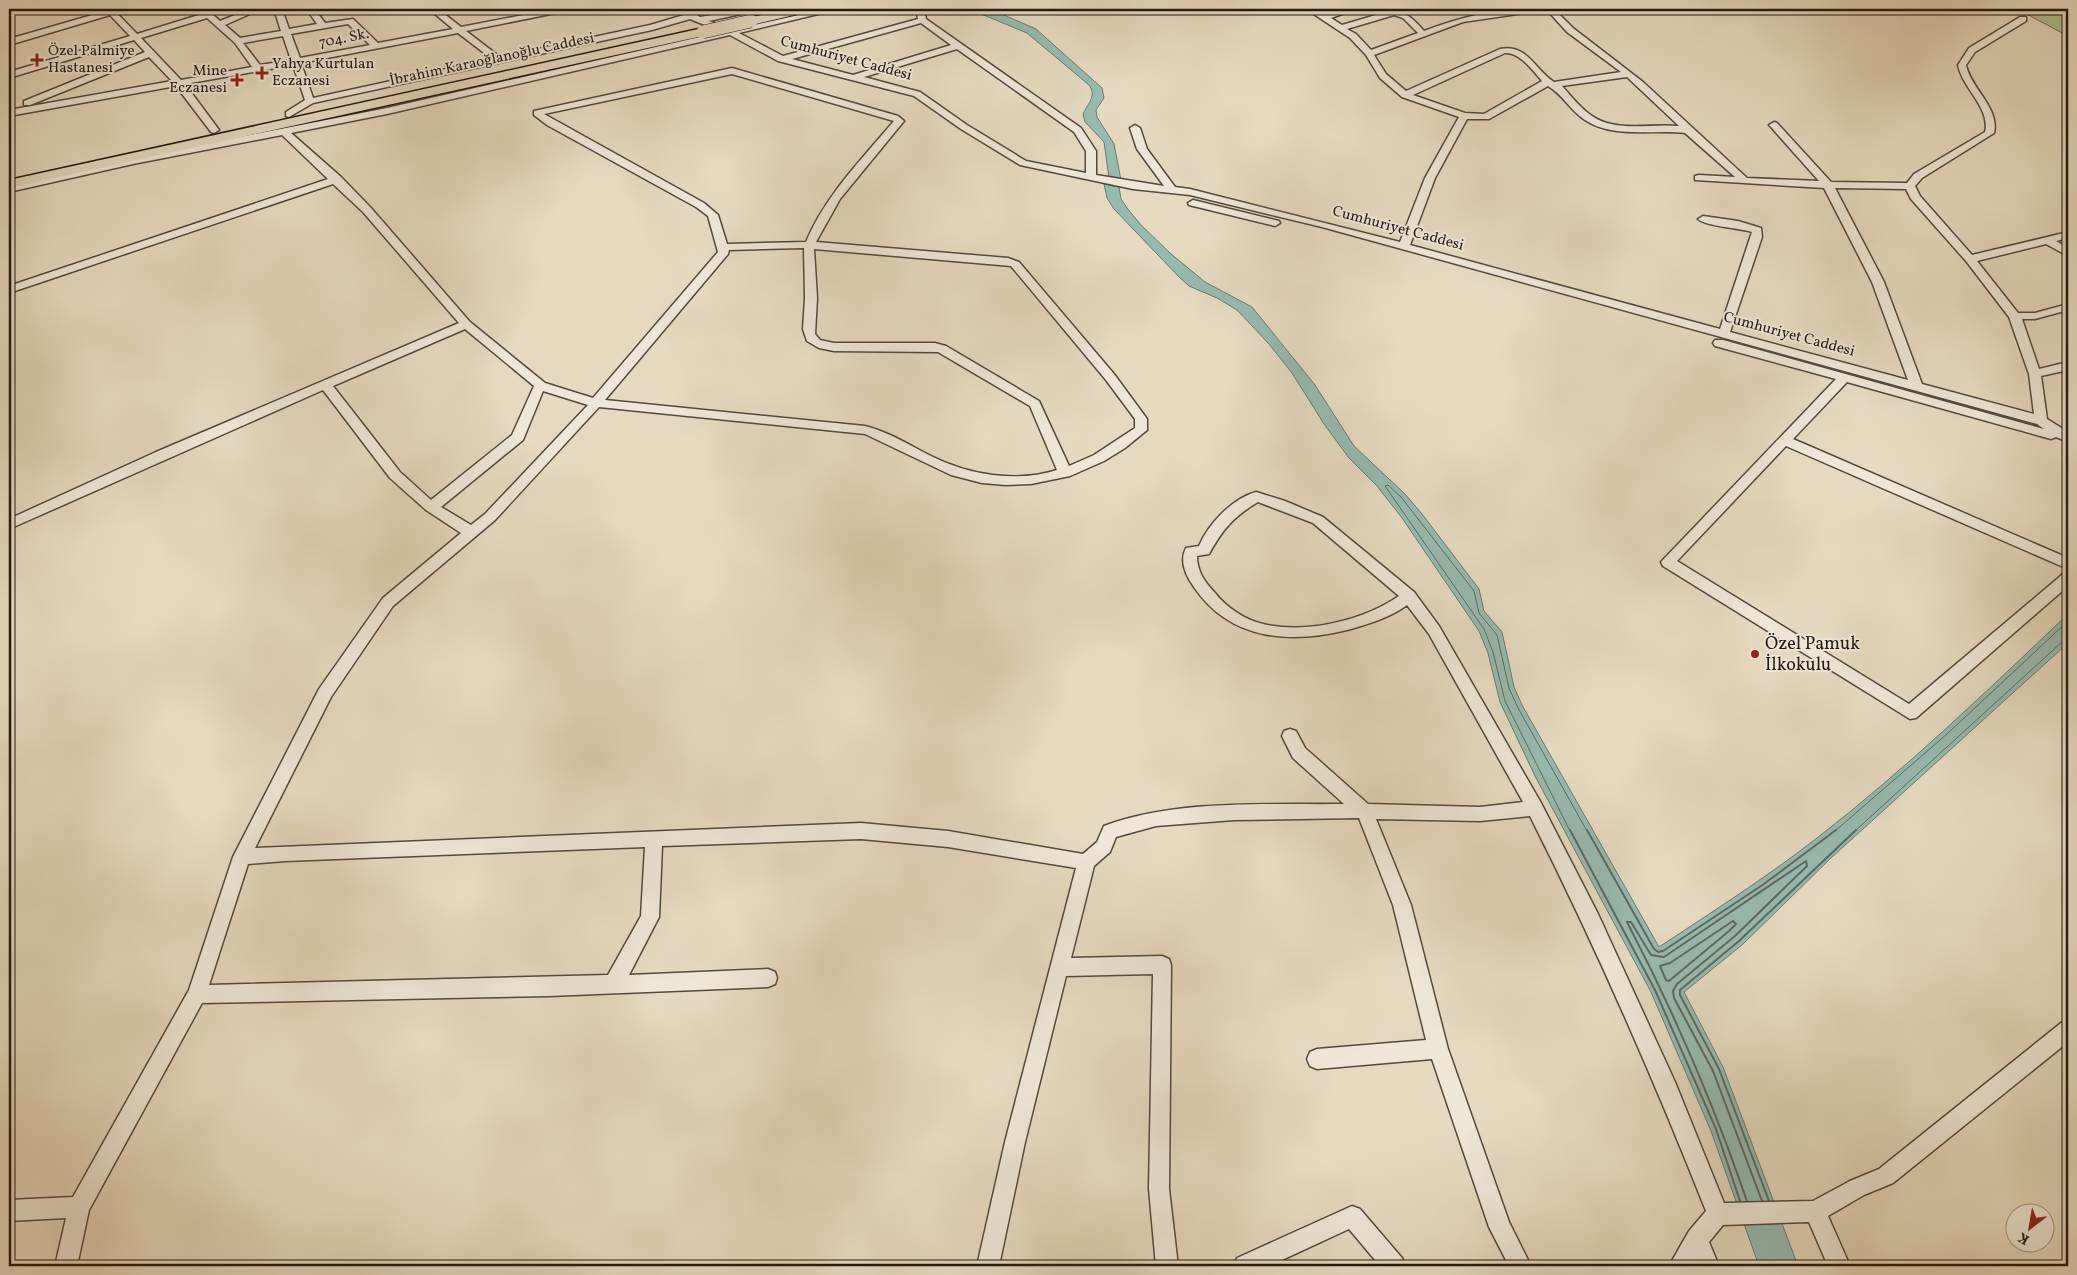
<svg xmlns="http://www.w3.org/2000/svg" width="2077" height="1275" viewBox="0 0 2077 1275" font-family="Vollkorn,serif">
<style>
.green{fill:#b2c094;stroke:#6a6d52}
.water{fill:#97baaf;stroke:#687a70}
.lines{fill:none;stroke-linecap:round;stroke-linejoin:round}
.shore-far1{stroke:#5c6a60;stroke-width:1}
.shore{stroke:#5c6a60;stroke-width:2}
.minor-casing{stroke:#534a3c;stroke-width:3}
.highway-casing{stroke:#221a11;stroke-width:3}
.minor{fill:#efe6d5;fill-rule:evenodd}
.highway{fill:#e6d9bf;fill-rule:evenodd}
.highway-bridge-casing{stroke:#221a11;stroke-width:14;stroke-linecap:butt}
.highway-bridge{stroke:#e6d9bf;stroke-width:13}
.poi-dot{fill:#8f2418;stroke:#efe6d5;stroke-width:2}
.labels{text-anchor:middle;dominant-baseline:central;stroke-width:4;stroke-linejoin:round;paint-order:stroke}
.far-street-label{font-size:15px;fill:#221a11;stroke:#efe6d5}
.far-poi-label{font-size:15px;fill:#221a11;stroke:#efe6d5;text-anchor:start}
.poi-label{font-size:18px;fill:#221a11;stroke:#efe6d5;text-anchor:start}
</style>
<rect width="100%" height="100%" fill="#e6d9bf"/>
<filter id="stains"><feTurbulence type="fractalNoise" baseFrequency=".004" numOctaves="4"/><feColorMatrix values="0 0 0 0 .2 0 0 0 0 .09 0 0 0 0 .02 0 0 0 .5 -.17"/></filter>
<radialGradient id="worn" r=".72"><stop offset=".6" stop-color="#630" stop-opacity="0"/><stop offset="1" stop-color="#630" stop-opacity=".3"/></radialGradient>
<path class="green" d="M2017,9H2068V36Z"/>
<path class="water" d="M969,9H990L1036,29L1102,88L1104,98L1096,110L1097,117L1114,144L1121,180L1109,178L1104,142L1085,122L1083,114C1088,103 1097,96 1089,85L1027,33Z
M1104,184L1119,187L1121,199L1127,208L1141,225L1170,253L1205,282L1252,307L1315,385L1354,446L1405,494L1422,514L1479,589L1484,611L1502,632L1514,687L1522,705L1659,947C1712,912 1767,877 1817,838C1906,769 1987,691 2068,614V643L1831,858L1742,945L1684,992L1723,1067L1798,1266H1759L1711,1131L1651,992L1535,776L1500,702L1488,653L1479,631L1402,518L1377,486L1349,458L1324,424L1292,373L1269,344L1237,310L1217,298L1189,286L1179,277L1114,209L1107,198Z"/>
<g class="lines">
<path class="shore-far1" d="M1570,831L1505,701L1493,652L1484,629L1385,486L1388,485L1401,497L1474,591L1479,613L1497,635L1509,688L1518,708L1587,831
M1835,831L1947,734L2068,621
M1855,831L2063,641L2068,640"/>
<path class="shore" d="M1570,830L1655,990L1716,1129L1740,1201
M1587,830L1654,949L1658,952L1663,951L1764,884L1836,830
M1733,921L1736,924L1729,931L1669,981L1666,980L1660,966L1670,963Z
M1747,1201C1714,1105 1674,1012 1627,922H1631L1651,955L1664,957L1806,861L1807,866L1735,936L1677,984L1673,991L1674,998L1713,1071L1762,1201
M1769,1201L1719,1069L1680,995V990L1739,941L1856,830"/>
<defs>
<path id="minor" d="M9,9H19L9,12Z
M105,9H113L137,34L202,14L197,9H206L220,21L250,9H261L225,25L240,38L281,31L274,9H282L289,29L317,24L310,14C316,9 325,9 333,9L319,15L325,23L353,19L378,43L453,29L429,9H438L461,27L555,9H570L566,11L466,31L500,57L650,25L684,15L678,9H687L700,17L748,9H764L709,21L732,30L825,9H839L739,33L783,56L918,19L916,9H924L926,19L1081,128L1096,151V175L1164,186L1137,149L1130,128L1135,125L1140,128L1147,149L1175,187L1190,189L1400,242L1425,178L1459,117L1402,97L1380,78L1366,55L1350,38L1306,9H1315L1325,15L1344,9H1356L1331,18L1342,25L1386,12L1383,9C1403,9 1412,17 1424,31C1461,17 1503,6 1542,9L1538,11L1463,22L1374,55L1386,74L1406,91L1500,49C1527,43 1535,70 1554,82L1621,72L1567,32L1546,9H1554L1573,28L1643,82L1747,178L1819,181L1771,127L1769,125L1774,122L1777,123L1831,182L1907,183L1914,174L1985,132C1991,108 1962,88 1958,65L1969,48L2020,17H2026V21L1975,52L1966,65C1971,89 2000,108 1994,133L1922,178L1915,186L1920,196L1972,255L2068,232V238L2056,241L2068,248V256L2046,244L1977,261L2018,313H2035L2068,304V310L2035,319H2022L2039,369L2068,362V370L2041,376L2047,419L2068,432V442L2056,437L2051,439L1847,382L1793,439L2068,558V569L1786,446L1677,561L1909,704L2063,574L2068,573V586L1916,718L1910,719L1663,566L1661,562L1836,379L1715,346L1713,343L1715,340H1723L2044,429L2037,424L1322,227L1190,195L1133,189L1020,165L961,129L914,96L778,61L730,35L387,114L291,133L341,177L371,208L470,322L545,383L593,398L718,252L708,216L696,207L547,125L534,115V111L732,68L898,116L904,121L840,199L816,242L1008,258L1019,262L1114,374L1147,419V430L1125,448L1104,461L1070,476L1031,484L1006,485L982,483L951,475L865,434L599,407L495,520L393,606L331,697L255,848L861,823L948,831L1083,854L1097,842L1104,826C1177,799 1267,805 1344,804L1293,758L1282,736L1284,731L1290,729L1296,731L1305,748L1368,804L1480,807L1523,802L1429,634L1407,605C1391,617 1371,623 1351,629C1293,644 1231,642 1194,587C1186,576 1179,561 1186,548L1199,546C1209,523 1232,499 1256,492L1285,501L1323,517L1414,592L1439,626L1541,803L1598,914L1675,1082L1724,1203L1813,1201L1850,1181L1879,1169L2061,1023L2068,1020V1042L1893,1183L1864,1195L1828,1216L1850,1266H1828L1809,1222L1723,1225L1709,1242L1719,1266H1697L1695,1262L1692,1266H1669L1689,1231L1706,1211C1653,1077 1595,945 1530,816L1480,821L1376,819L1411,905L1448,1049L1509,1222L1531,1266H1509L1489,1227L1432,1059L1317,1069L1310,1066L1307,1059L1310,1052L1317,1049L1426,1040L1393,905L1359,818L1234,820L1156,826L1116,837L1110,852L1094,866L1071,958L1162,956L1169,959L1171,965L1169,1189L1178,1266H1156L1149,1189L1153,974L1066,976L1025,1142L999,1266H977L1005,1142L1076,868L948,847L861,839L662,846L659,917L629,975L768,969L775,972L777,978L775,984L768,987L549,996L202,1003L89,1210L77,1266H55L66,1218L9,1221V1200L73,1197L189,990L233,857L319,689L383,598L461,533L426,510L390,478L323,390L9,529V519L156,452L459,323L363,212L333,184L9,293V286L328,179L282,135L133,164L9,192V186L133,158L387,108L722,32L690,19L652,30L313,103L289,117L286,116V112L305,100L293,65L185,84L219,130L214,133L211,132L176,86L9,116V110L172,81L149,57L30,105H24V101L145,52L134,40L9,78V72L130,36L110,15L9,45V39L106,11ZM1394,15L1403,18L1418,33L1371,50L1356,34L1347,29ZM207,18L235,43L252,67L181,80L141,38ZM921,23L951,45L853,75L792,59ZM348,24L370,45L300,58L291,34ZM458,33L492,59L313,98L301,63ZM283,36L291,60L260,65L243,43ZM957,49L1074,132L1086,151V173L1026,161L967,125L920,92L864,77ZM1505,53C1520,52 1533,71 1542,81L1484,114L1465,113L1413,95ZM732,74L894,121C862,159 825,196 806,242L727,244L718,215L704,203L544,114ZM1627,77L1679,126C1651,123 1617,133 1592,116C1581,109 1571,96 1562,86ZM1548,86C1563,95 1571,111 1585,120C1613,139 1654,129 1685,133L1735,177L1699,175L1695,176V180L1824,188L1872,282L1908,380L1730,332L1762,237L1761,228L1738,221L1703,216L1698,219C1705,226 1739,228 1752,232L1720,329L1410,245L1435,178L1467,119H1489ZM1835,188L1906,189L1911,199L1966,261L2009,317L2029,374L2034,414L1922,384L1884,282ZM804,248L805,298L803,329L807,341L819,348L834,351L938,352L1030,406L1057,470C1016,483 969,475 931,456C909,445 889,432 865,426L605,400L728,254L729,250ZM814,249L1011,266L1106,380L1135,419V428L1094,455L1069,466L1039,401L946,346L935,343H834L820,340L815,334L817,298ZM465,329L534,386L512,435L431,500L400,472L333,386ZM543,391L588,405L485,514L471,525L441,507L523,440ZM1258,502L1313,523L1399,596C1363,621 1305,634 1263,624C1245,620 1226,607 1215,593C1205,582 1197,572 1197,556L1209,554C1223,529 1233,517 1258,502ZM645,847L641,916L608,975L209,985L248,864L285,861Z
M1193,200L1279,221L1280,223L1275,226L1189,205L1188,203Z
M1352,1206L1360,1209L1402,1258L1405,1266H1380L1349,1229L1269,1266H1234L1237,1258Z"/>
<path id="highway" d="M792,9H813L811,11L751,25L745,21L747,18Z
M703,28L709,32L707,35L9,188V180Z"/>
</defs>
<use href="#minor" class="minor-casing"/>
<use href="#highway" class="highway-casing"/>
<use href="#minor" class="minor"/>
<use href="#highway" class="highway"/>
<defs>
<path id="highway-bridge" d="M703,32L751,21"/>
</defs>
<use href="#highway-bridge" class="highway-bridge-casing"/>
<use href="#highway-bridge" class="highway-bridge"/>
</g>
<g class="poi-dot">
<path d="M34.5 52.5h5v5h5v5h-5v5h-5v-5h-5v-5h5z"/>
<path d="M259.5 65.5h5v5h5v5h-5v5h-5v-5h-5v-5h5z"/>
<path d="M234.5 72.5h5v5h5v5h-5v5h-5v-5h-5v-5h5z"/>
<circle cx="1755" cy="654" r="5"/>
</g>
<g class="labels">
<g class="far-street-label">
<text transform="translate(344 39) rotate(-11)">704. Sk.</text>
<text transform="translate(846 59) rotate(15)">Cumhuriyet Caddesi</text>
<text transform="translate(492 60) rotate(-12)">İbrahim Karaoğlanoğlu Caddesi</text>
<text transform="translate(1398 229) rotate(15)">Cumhuriyet Caddesi</text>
<text transform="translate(1789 335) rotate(15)">Cumhuriyet Caddesi</text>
</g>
<g class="far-poi-label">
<text x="48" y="51">Özel Palmiye<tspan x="48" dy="17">Hastanesi</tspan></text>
<text x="272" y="64">Yahya Kurtulan<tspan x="272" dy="17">Eczanesi</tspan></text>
<text x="227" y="71" text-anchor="end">Mine<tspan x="227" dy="17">Eczanesi</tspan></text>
</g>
<g class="poi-label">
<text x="1765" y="644">Özel Pamuk<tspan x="1765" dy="21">İlkokulu</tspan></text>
</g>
</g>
<rect width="2077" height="1275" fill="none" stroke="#e6d9bf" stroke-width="30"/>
<rect x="10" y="10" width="2057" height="1255" fill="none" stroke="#221a11" stroke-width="2.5"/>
<rect x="15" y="15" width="2047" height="1245" fill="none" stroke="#221a11"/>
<g transform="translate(2030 1228) rotate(211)"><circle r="24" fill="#efe6d5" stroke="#9d9487"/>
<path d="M0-4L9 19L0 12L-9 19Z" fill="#8f2418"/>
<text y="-8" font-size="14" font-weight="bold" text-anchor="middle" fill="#221a11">K</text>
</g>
<rect width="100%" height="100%" filter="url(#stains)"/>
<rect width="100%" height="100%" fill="url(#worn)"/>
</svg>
